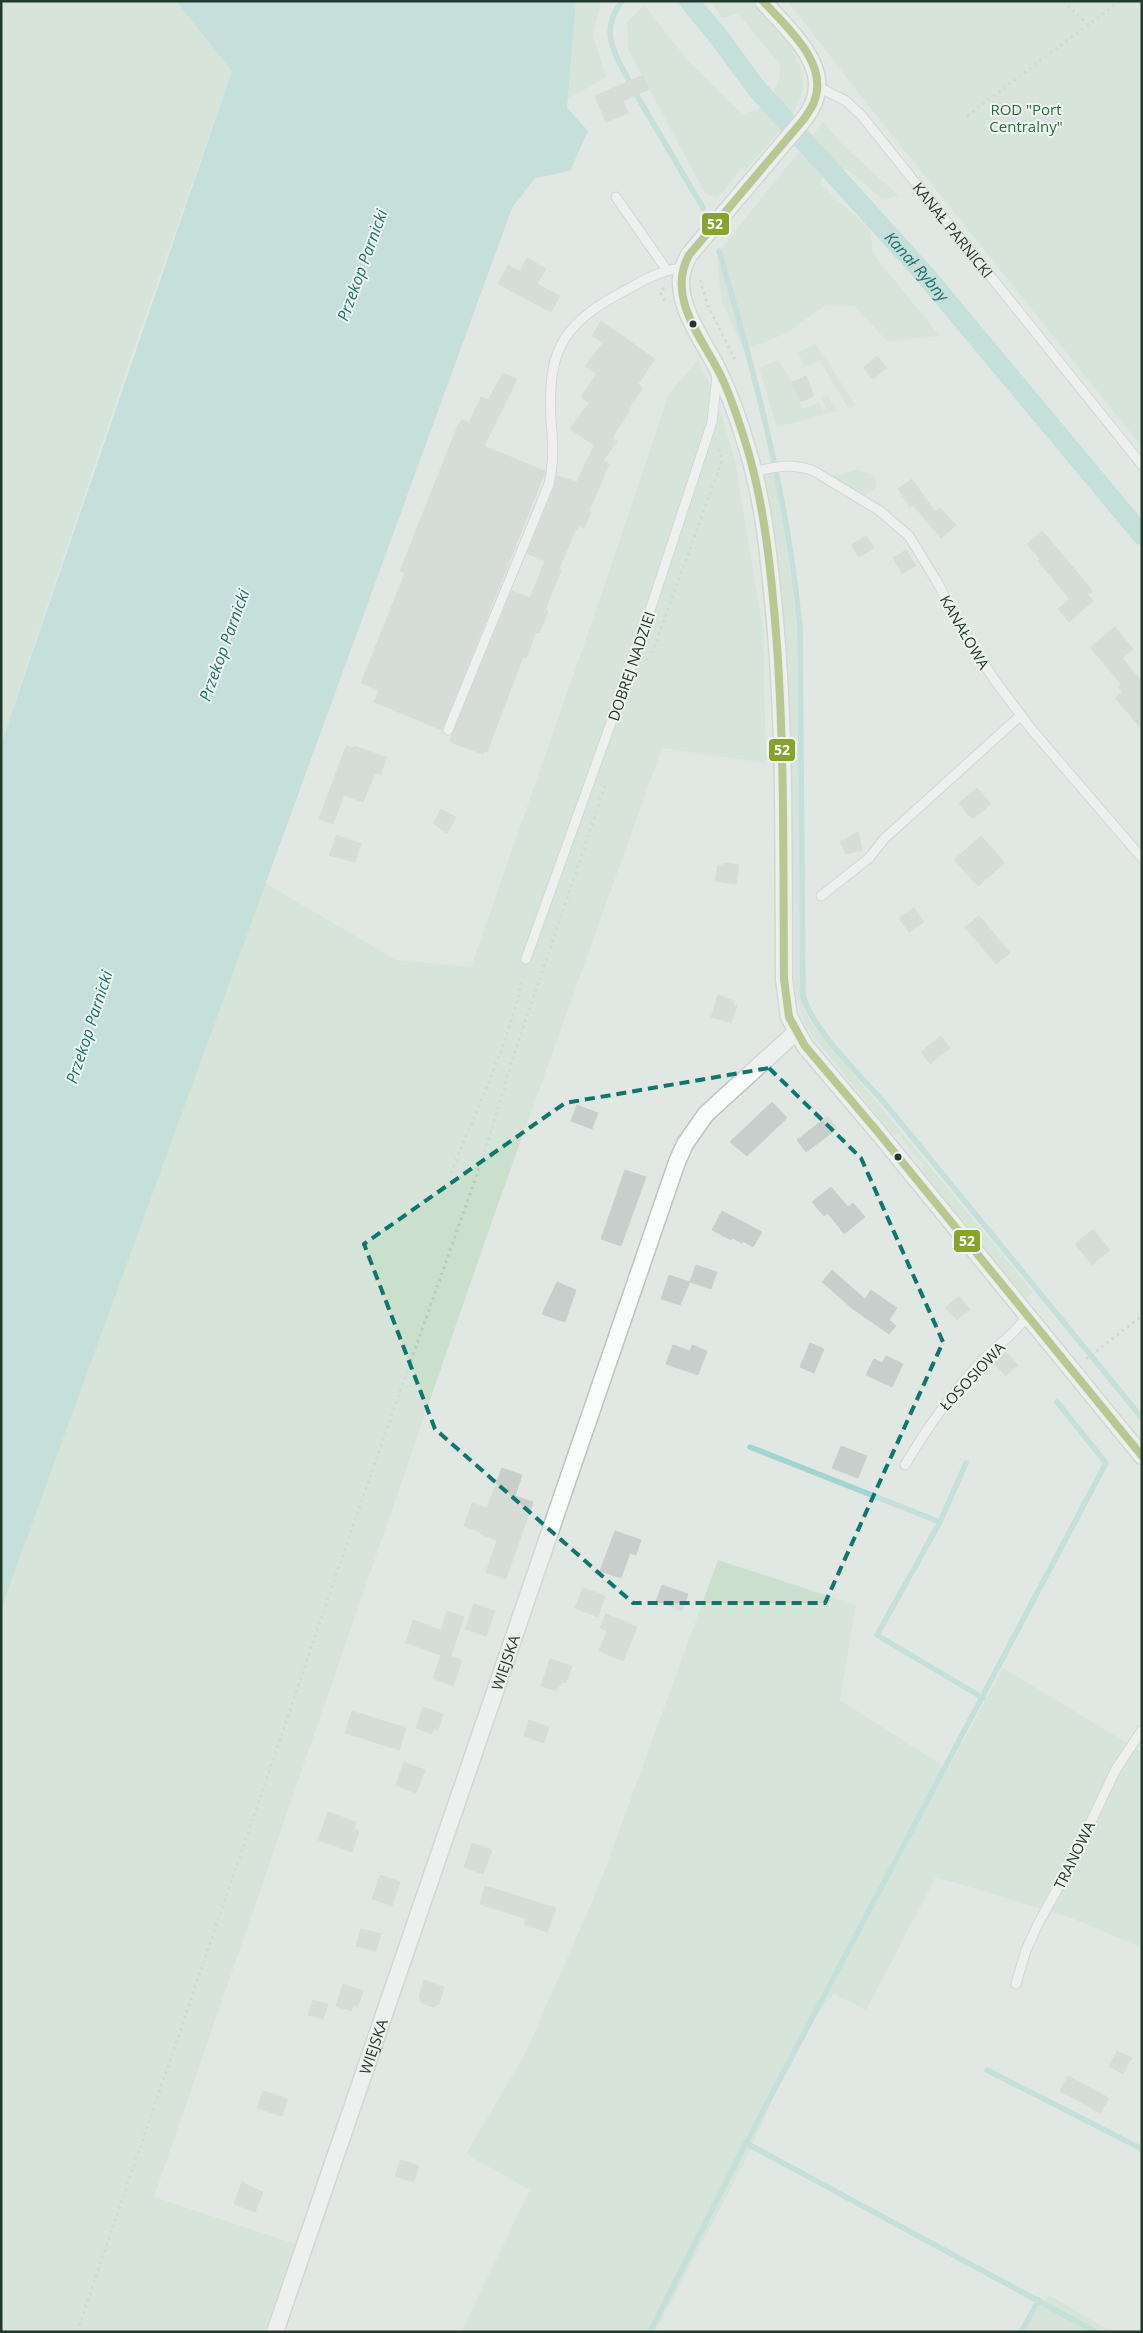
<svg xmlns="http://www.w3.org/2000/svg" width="1143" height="2333" viewBox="0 0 1143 2333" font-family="'Open Sans',sans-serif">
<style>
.green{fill:#cae0cd}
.water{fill:#a3d4d1}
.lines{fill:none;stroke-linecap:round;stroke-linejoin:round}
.stream{stroke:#a3d4d1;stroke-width:5.5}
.canal{stroke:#a3d4d1;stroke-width:20}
.building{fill:#c8cecb;stroke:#cad0cc}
.service-casing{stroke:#bec3c0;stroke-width:11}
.minor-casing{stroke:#bec3c0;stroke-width:19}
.path{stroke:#bfc7c3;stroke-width:3;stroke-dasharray:2.5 4;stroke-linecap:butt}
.service{stroke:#fafbfb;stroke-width:9}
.minor{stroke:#fafbfb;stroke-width:16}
.bus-1-casing{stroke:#eff6f1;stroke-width:11}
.bus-1{stroke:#88a230;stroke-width:8}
.marked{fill:none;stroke:#0f766e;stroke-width:4;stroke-dasharray:10 6;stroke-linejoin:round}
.bus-dot{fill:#21382d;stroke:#eff6f1;stroke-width:2}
.labels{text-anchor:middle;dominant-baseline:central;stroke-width:4;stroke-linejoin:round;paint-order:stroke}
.park-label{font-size:15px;fill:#2d6d39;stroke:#eff6f1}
.street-label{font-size:15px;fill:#21382d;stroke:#eff6f1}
.water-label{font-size:16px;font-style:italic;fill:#1f706e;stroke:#eff6f1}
.line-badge{stroke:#eff6f1;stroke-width:2}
.badge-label{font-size:14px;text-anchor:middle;font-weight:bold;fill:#fff}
</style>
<rect width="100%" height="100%" fill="#e1e7e3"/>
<path class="green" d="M1,1H176L232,71L132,354L1,743Z
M576,1H601L593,36L606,77L568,99Z
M711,1H751C774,26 818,66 798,104C785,128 762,150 745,171L742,168L717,199L705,193L628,49L627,22L644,5L689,62L742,114L764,108L778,83L781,65L738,14L722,18Z
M788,1H1142V447L853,86Z
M823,122L844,146L899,196L882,199L847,169L822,174L821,185L870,230L873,254L940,336L887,341L854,306L826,305L787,333L744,350L722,302L718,271L719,251Z
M816,344L856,406L848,408L820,361L804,366L798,352Z
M698,360L716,397L735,460L763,630L766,763L662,748L492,1221L154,2197L295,2244L265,2332H1V1609L265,883L396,960L471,967L595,613L669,394Z
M778,360L792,382L802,409L819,403L822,410L826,409L822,398L828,396L837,411L777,427L759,368Z
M859,470L874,476L876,485L874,489L863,496L829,476Z
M775,472L792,584L797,643L802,999L804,1010L812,1024L1033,1292L1025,1299L921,1169L924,1166L897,1133L894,1136L805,1026L795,991L789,672L776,548L765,473Z
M718,1560L856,1605L840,1700L948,1769L1003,1668L1142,1752V1947L1069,1917L936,1877L866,2010L834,1994L807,2022L746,2159L655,2332H461L530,2190L466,2154L525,2054L599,1886Z
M1049,2295L1112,2332H1024L1038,2308Z"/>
<path class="water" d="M176,1H576L567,108L588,131L570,171L535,178L512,208L1,1609V744L232,71Z"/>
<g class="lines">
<path class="stream" d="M622,1C599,31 614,52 629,81
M636,94L703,208
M719,251C756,377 788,498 800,629L803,995C811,1029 863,1078 887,1106C972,1210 1057,1314 1142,1418
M750,1447L940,1522L877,1635L983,1698
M940,1522L966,1463
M987,2070L1142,2149
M746,2143L1096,2332
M650,2332L746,2143L1106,1463L1057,1402
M1021,2332L1039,2300"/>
<path class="canal" id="s1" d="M689,1L718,36L757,89L926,276L1142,535"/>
</g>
<path class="building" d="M643,75L649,89L623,101L628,113L606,122L595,96Z
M527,258L546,269L537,284L560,296L551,312L498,284L508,265L520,271Z
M601,321L655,359L638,384L643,388L628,409L630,410L612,438L617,441L603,461L609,464L589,511L591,512L584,528L579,526L575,531L559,569L561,570L545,610L548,611L539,633L536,632L526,658L523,657L487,752L485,751L483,754L450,742L452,734L512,591L530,598L545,561L527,553L555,486L557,476L577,482L594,445L570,429L589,403L581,397L596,374L585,366L603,343L592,336Z
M877,356L887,368L873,379L863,368Z
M503,373L517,379L484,446L545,471L544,475L442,730L374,702L379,690L361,683L405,573L400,571L458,425L462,420L469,423L481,397L488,400Z
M806,376L814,396L800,402L792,382Z
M912,479L935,512L940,508L956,525L941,538L913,505L910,507L898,489Z
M1042,531L1093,591L1088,595L1093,601L1069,622L1058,609L1070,599L1038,561L1040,559L1027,544Z
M866,536L874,548L859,557L851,545Z
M906,550L916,566L902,574L893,558Z
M1115,627L1133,649L1122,658L1142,682V729L1115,698L1122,692L1118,687L1121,684L1090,647Z
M346,746L353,748L354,746L386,757L381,775L375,773L363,802L344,795L333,824L319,819Z
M977,788L991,804L972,819L959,803Z
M441,809L456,817L447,833L433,823Z
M858,832L862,850L846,854L840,842Z
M337,835L361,844L355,862L329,855Z
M981,836L1005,863L978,886L954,860Z
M724,863L739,865L736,884L715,881L718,865H723Z
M914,908L924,922L909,932L899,918Z
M979,916L1010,953L996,964L965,927Z
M718,995L734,1001L733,1005L737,1006L731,1023L711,1017Z
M941,1036L950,1048L930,1064L921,1052Z
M772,1102L787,1118L747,1156L730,1142Z
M577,1105L598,1113L592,1129L571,1121Z
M828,1116L837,1129L806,1152L797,1140Z
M625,1170L646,1177L621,1246L601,1239Z
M831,1187L848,1207L853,1203L865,1217L844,1234L828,1213L824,1216L812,1202Z
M722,1211L762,1232L753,1247L743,1241L742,1243L732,1238L731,1240L712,1230Z
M1093,1229L1110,1250L1092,1265L1075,1244Z
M696,1265L717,1272L711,1289L690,1282Z
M832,1270L865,1299L871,1290L897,1308L889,1320L896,1326L889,1334L853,1309L822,1282Z
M669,1275L690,1282L680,1305L661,1299Z
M557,1282L576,1290L565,1322L542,1314Z
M959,1296L970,1309L957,1320L945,1308Z
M810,1343L824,1349L814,1373L800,1367Z
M673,1345L690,1351L692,1345L707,1351L698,1375L666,1364Z
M1006,1352L1018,1365L1006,1376L994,1363Z
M886,1356L903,1364L892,1387L866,1375L874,1359L882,1363Z
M841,1446L867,1456L858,1478L832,1468Z
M502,1468L522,1475L515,1496L533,1502L506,1579L486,1572L497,1540L480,1534L481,1532L464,1526L472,1503L487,1508Z
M615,1531L641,1540L636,1555L630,1553L621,1578L600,1571Z
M662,1585L688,1594L682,1611L656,1601Z
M583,1588L605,1596L598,1617L575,1608Z
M474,1604L495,1611L486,1636L465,1629Z
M447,1611L464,1617L451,1656L462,1660L453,1686L433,1678L441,1655L406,1643L413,1620L441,1630Z
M606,1614L637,1627L623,1661L599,1651L607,1631L600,1628Z
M550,1659L572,1666L566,1683L562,1682L556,1691L541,1686Z
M423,1707L443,1714L438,1730L433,1729L431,1734L416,1728Z
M352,1711L406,1728L399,1750L345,1733Z
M529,1720L549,1727L544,1743L524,1736Z
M404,1762L425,1770L416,1793L396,1785Z
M328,1812L356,1822L354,1829L359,1831L352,1852L318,1840Z
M472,1843L492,1850L483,1874L464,1867Z
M380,1875L400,1882L392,1906L372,1899Z
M485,1886L556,1908L547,1932L524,1924L526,1919L480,1904Z
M361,1929L381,1934L376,1951L356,1946Z
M424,1980L444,1987L439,2004L433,2007L422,2003L419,1996Z
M343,1984L363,1991L358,2006L353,2005L351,2011L336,2006Z
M313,2000L328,2004L323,2019L308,2015Z
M1117,2051L1132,2058L1123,2074L1109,2066Z
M1068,2076L1109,2098L1100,2113L1060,2091Z
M263,2091L288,2099L282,2116L257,2108Z
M401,2160L419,2166L414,2182L395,2176Z
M242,2182L263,2192L255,2212L234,2204Z"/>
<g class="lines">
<defs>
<g id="service">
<path id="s2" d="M818,87L846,101L861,115L1142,465"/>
<path d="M616,197L666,269"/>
<path d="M755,472C775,466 794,463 814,471L880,511L909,536L936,580L970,643L996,682L1032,730L1142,858"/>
<path d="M448,730L549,484C554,462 553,442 551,419C548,356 559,326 617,295C639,283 658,270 683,268"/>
<path d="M821,896L869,858L884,839L1021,715"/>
<path d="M526,959L635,656L712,422L717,376"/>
<path d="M905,1465C927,1428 950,1395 979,1364C994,1347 1015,1335 1027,1315"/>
<path d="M1016,1984L1026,1950L1038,1924L1069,1868L1116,1769L1142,1730"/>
</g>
<g id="minor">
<path d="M763,1C792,35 841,73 804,119L689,255C684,264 680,273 681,284C682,315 705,343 718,370C731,397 740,423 748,451C763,500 768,550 773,600C786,726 783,852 784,979L789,1017L805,1046L877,1131L1142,1456"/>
<path id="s3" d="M275,2332L677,1162L685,1144L706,1114L796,1032"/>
</g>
</defs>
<use href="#service" class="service-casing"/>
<use href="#minor" class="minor-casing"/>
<path class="path" d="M1063,1L1088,25
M967,116L1120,1
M700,280L708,306L736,361
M664,288L660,292L665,301
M652,653L722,461L718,447
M451,1173C477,1108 510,1041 524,972
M1086,1359L1142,1316
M77,2332L366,1488L483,1157L513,1058L605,786"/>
<use href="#service" class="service"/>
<use href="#minor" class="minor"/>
<defs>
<path id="bus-1" d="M763,1C786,27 830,63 814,102C812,108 807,114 804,119L689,255C665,299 705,341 723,380C733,403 741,427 748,451C764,506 770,563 775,620C785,739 783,859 784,979L789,1017L805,1046L877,1131L1142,1456"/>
</defs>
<use href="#bus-1" class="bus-1-casing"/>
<use href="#bus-1" class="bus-1"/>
</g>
<path d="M0 0H1143V2333H0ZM769,1068L861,1158L943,1342L825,1603H633L435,1429L364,1244L565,1103Z" fill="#e1e7e3" fill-opacity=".55" fill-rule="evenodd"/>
<path class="marked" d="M769,1068L861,1158L943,1342L825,1603H633L435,1429L364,1244L565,1103Z"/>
<g class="bus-dot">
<circle cx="693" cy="324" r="4.5"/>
<circle cx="898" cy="1157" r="4.5"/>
</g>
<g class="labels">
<g class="park-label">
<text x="1026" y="109">ROD "Port<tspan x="1026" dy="17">Centralny"</tspan></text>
</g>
<g class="street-label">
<text stroke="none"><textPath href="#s2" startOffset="199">KANAŁ PARNICKI</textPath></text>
<text transform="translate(965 632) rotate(60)">KANAŁOWA</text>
<text transform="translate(631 666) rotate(-71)">DOBREJ NADZIEI</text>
<text transform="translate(972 1376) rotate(-47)">ŁOSOSIOWA</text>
<text stroke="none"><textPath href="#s3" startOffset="708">WIEJSKA</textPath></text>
<text transform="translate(1074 1855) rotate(-64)">TRANOWA</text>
<text stroke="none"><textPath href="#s3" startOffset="302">WIEJSKA</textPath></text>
</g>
<g class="water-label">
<text transform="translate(362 265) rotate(-70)">Przekop Parnicki</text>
<text stroke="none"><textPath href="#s1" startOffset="350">Kanał Rybny</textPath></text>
<text transform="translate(224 645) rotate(-70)">Przekop Parnicki</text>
<text transform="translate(89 1027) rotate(-72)">Przekop Parnicki</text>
</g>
</g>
<g class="line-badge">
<rect x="701" y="212" width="29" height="24" rx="5" fill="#88a230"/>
<rect x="768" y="738" width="28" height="24" rx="5" fill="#88a230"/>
<rect x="953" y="1229" width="28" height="24" rx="5" fill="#88a230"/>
</g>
<g class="badge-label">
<text x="715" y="229">52</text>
<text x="782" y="755">52</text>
<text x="967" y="1246">52</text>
</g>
<rect width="1143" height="2333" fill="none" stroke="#21382d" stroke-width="5"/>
</svg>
